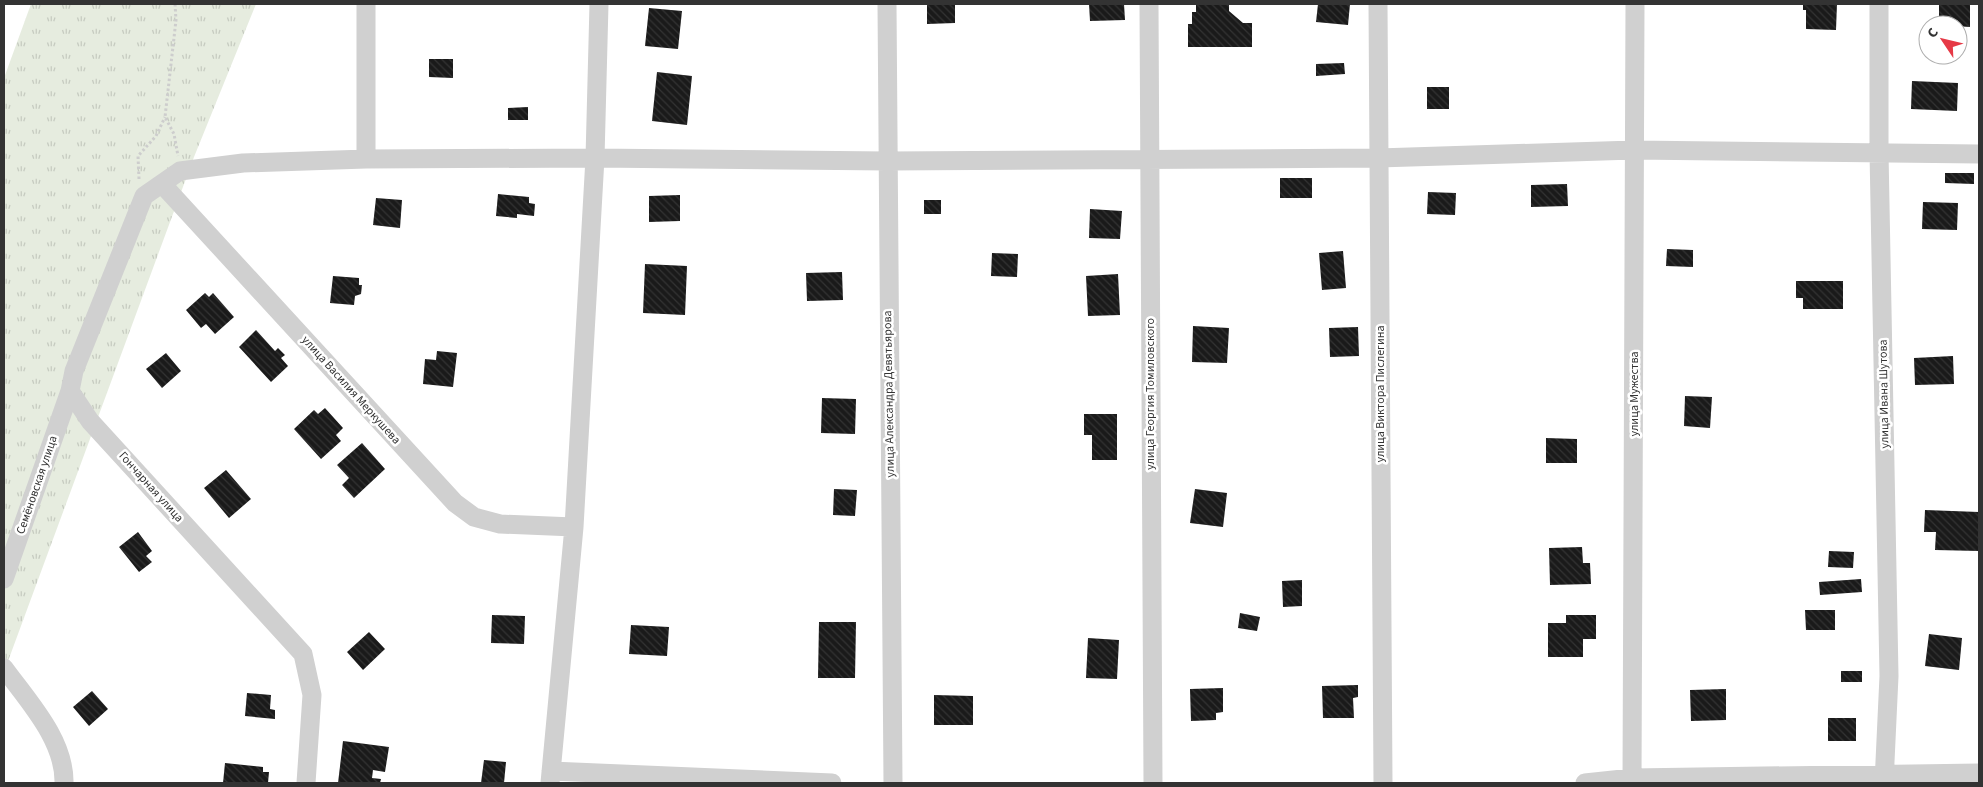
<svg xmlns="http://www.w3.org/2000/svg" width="1983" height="787" viewBox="0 0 1983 787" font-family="'Source Sans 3',sans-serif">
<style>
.grass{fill:url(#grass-tufts)}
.building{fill:url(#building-back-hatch)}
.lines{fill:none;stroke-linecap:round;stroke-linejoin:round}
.path{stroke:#cdcdcd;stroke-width:3;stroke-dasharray:2.5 2.5;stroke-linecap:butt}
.minor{stroke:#d0d0d0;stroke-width:19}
.labels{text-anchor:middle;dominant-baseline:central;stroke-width:5;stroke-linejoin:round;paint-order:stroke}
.street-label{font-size:12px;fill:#333;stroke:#fff}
</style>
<defs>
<pattern id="grass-tufts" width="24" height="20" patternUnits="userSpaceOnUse" patternTransform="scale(1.25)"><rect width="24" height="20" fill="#e6ecdf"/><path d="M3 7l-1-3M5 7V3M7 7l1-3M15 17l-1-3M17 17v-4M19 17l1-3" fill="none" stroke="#c6cbc0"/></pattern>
<pattern id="building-back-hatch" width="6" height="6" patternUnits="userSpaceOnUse" patternTransform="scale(1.25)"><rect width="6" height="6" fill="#1a1a1a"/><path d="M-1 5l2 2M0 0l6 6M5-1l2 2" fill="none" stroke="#333"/></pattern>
</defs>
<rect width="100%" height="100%" fill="#fff"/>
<path class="grass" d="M31,4H256L194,157L4,672V78Z"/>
<path class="building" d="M927,4H955V23L927,24Z
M1089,4H1124L1125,20L1090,21Z
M1196,4H1229V11L1243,23H1252V47H1188V24H1192V12H1196Z
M1318,4H1350L1348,25L1316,22Z
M1803,4H1837L1836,30L1806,29V10H1803Z
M1939,4H1970V27L1939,25Z
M649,8L682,11L678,49L645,46Z
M429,59H453V78L429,77Z
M1344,63L1345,74L1316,76V64Z
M657,72L692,76L687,125L652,121Z
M1912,81L1958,83L1957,111L1911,109Z
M1427,87H1449V109H1427Z
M528,107V120H508V108Z
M1945,173H1974V184L1945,183Z
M1280,178H1312V198H1280Z
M1567,184L1568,206L1531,207V185Z
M1428,192L1456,193L1455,215L1427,214Z
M498,194L529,197V203L535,204L534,216L517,214V218L496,216Z
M680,195V221L649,222V196Z
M376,198L402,200L400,228L373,225Z
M924,200H941V214H924Z
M1923,202L1958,203L1957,230L1922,229Z
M1090,209L1122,211L1120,239L1089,238Z
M1667,249L1693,250V267L1666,266Z
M1343,251L1346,288L1322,290L1319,253Z
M992,253L1018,254L1017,277L991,276Z
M645,264L687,266L685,315L643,313Z
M842,272L843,300L807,301L806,273Z
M1118,274L1120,315L1088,316L1086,276Z
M333,276L359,278V285H362L361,294L355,296L354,305L330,303Z
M1796,281H1843V309H1803V298H1796Z
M205,293L209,297L213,293L234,317L215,334L206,324L201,328L186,310Z
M1193,326L1229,328L1227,363L1192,362Z
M1358,327L1359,356L1330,357L1329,328Z
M256,330L275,351L278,348L285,355L281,358L288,366L271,382L239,347Z
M437,351L457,353L453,387L423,384L425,359L436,360Z
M166,353L181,371L162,388L146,369Z
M1953,356L1954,384L1915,385L1914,358Z
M1685,396L1712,397L1710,428L1684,426Z
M822,398L856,399L855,434L821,433Z
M325,408L343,428L336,435L341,441L321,459L294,429L314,410L318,414Z
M1084,414H1117V460H1092V435H1084Z
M1546,438L1577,439V463H1546Z
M362,443L385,469L354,498L342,485L349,478L337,465Z
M226,470L251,499L229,518L204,488Z
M834,489L857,490L855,516L833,515Z
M1195,489L1227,493L1223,527L1190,523Z
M1925,510L1979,512V551L1935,550L1936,532H1924Z
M138,532L152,551L146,556L152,562L139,572L119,547Z
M1582,547L1583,563H1590L1591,584L1550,585L1549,548Z
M1829,551L1854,552L1853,568L1828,567Z
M1861,579L1862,592L1820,595L1819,582Z
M1302,580V606L1283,607L1282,581Z
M1805,610H1835V630H1806Z
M1240,613L1260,617L1257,631L1238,628Z
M492,615L525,616L524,644L491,643Z
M1566,615H1596V639H1583V657H1548V623H1566Z
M819,622H856L855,678H818Z
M631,625L669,627L667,656L629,654Z
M369,632L385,649L363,670L347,652Z
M1929,634L1962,638L1959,670L1925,666Z
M1088,638L1119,640L1117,679L1086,678Z
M1841,671H1862V682H1841Z
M1358,685V697L1353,698L1354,718H1323L1322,686Z
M1223,688V712L1216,713V720L1191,721L1190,689Z
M1726,689V720L1691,721L1690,690Z
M92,691L108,709L89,726L73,707Z
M247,693L271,695L270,709L275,710V719L245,716Z
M934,695L973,696V725H934Z
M1828,718H1856V741H1828Z
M343,741L389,747L385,772L373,770L372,778L381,779L380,783H338Z
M484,760L506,762L504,783H481Z
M225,763L263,767V772H269L268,783H223Z"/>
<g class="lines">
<path class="path" d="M175,4L176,20L165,117L174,134L178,156
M139,179L138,156L156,136L165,117"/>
<path class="minor" d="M887,4L893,783
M1149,4L1153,783
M1378,4L1383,783
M1879,4V152L1889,676L1884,783
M366,159V4
M162,184L455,503L474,517L500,524L574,527
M4,579L70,391
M4,668C28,701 65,740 64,783
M551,771L832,783
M306,783L312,695L303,654L90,421L70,391L74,371L144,196L180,171L243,163L366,159L595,158L887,161L1378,158L1634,150L1979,154
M550,783L574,527L595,158L599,4
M1585,783L1632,778L1979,773
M1632,783L1635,4"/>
</g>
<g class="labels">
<g class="street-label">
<text transform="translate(351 390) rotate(48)">улица Василия Меркушева</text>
<text transform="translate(889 394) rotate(-91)">улица Александра Девятьярова</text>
<text transform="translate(1150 394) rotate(-90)">улица Георгия Томиловского</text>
<text transform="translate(1380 394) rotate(-90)">улица Виктора Пислегина</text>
<text transform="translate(1634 394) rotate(-90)">улица Мужества</text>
<text transform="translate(1884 394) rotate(-91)">улица Ивана Шутова</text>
<text transform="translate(37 485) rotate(-71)">Семёновская улица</text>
<text transform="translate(151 487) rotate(48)">Гончарная улица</text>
</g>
</g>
<rect width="1983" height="787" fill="none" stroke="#333333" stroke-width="10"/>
<g transform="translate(1943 40) rotate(305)"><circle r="24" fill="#ffffff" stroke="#adadad"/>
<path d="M0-4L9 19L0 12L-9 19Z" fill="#e63946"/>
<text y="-8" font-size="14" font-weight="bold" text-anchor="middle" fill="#333333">С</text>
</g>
</svg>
